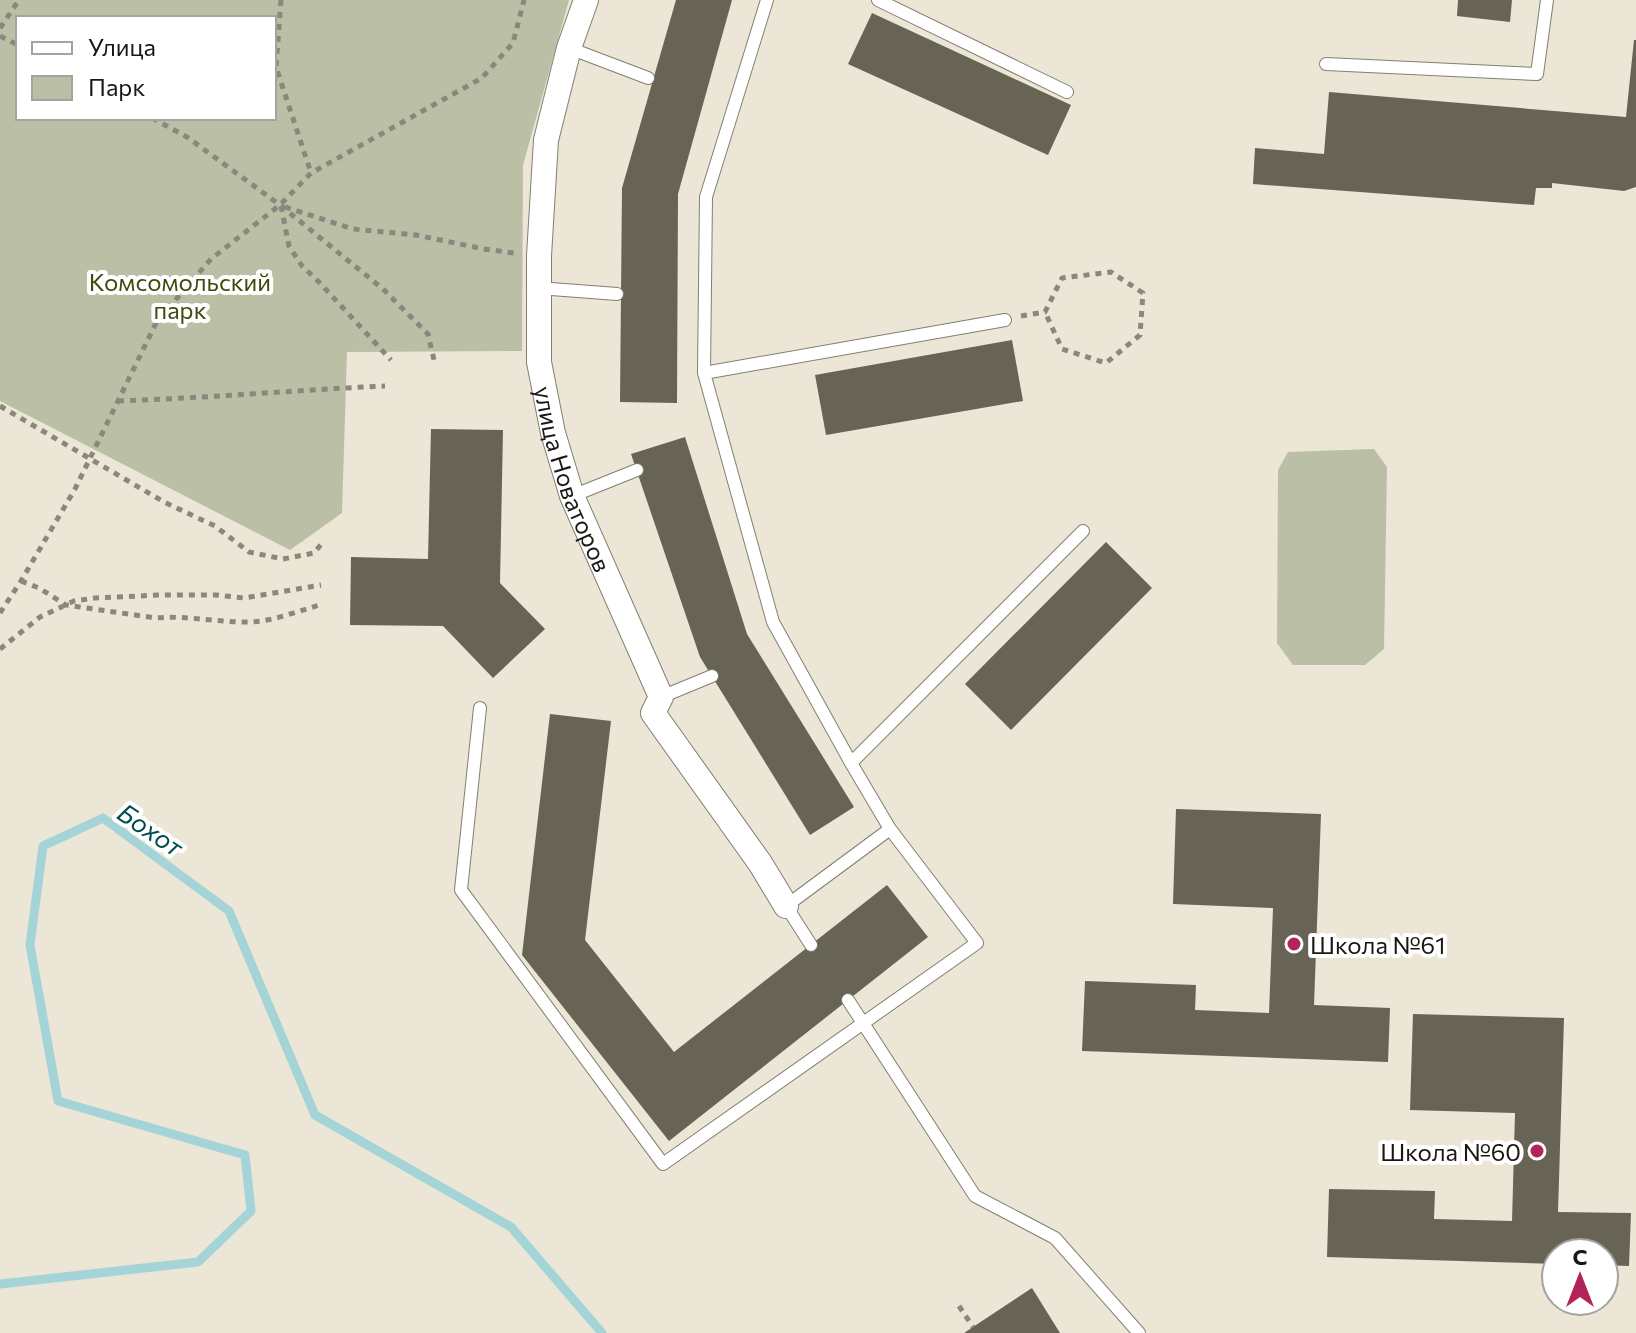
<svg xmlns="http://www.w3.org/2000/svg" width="1636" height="1333" viewBox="0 0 1636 1333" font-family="Commissioner,sans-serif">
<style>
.green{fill:#babfa6;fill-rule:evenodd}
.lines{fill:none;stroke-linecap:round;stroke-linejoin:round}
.stream{stroke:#a4d4d7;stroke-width:9}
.building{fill:#676355}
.lane-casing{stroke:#837f71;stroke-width:14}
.street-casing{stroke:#837f71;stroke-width:26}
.path{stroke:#8b877c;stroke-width:5;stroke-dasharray:6 6;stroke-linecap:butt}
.lane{stroke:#fff;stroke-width:12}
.street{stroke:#fff;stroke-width:24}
.poi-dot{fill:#b1235a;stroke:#fff;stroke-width:3}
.labels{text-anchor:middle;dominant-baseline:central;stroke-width:8;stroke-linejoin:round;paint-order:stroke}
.park-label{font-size:24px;fill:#42490d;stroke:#fff}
.street-label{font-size:24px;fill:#1a1813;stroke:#fff}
.poi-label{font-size:24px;fill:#1a1813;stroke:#fff;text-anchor:start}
.water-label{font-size:26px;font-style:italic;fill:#014c50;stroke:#fff}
</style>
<rect width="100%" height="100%" fill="#ebe6d6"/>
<path class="green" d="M0,0H569L523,165L522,351L347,352L342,513L290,550L0,401ZM18,18H274V118H18Z
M1374,449L1387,467L1384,649L1365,665H1293L1277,643L1278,470L1288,452Z"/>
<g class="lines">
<path class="stream" d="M0,1284L198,1262L251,1211L245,1155L58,1101L30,945L43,846L103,818L229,911L315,1115L511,1227L602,1333"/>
</g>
<path class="building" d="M676,0H732L678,194L677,403L620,402L622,188Z
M1458,0H1512L1510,22L1457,16Z
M872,13L1071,105L1048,155L848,64Z
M1634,40H1636V187L1624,191L1552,183V188H1536L1534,205L1253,184L1255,148L1324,154L1329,92L1626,117Z
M1012,340L1023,401L826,435L815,375Z
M431,429L503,430L500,583L545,629L493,678L443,626L350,625L351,557L428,559Z
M685,437L747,634L854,807L810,835L700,657L631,454Z
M1106,542L1152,588L1011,730L965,684Z
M550,714L611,721L585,940L674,1052L887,885L928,937L669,1141L522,955Z
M1176,809L1321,814L1314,1005L1390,1008L1388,1062L1082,1051L1085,981L1196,985L1195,1010L1269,1013L1273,908L1173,904Z
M1413,1014L1564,1018L1558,1212L1631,1213L1629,1266L1604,1265V1253H1556V1264L1327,1257L1329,1189L1435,1191L1434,1219L1512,1221L1515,1113L1410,1110Z
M1032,1288L1060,1333H964L973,1327Z"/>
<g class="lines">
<defs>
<path id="lane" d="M767,0L706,197L704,373L1005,320
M878,0L1067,92
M569,48L648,78
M1326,64L1537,74L1547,0
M538,288L617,294
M704,373L773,622L851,763
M572,496L637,470
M661,697L712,676
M480,708L461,890L663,1164L977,943L890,829L851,763L1083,531
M811,945L786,906L890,829
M848,1000L975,1196L1055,1238L1139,1333"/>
<g id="street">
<path id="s1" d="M586,0L569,48L546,140L539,256V362L553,433L572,496L661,697L653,713L760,863L786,906"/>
</g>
</defs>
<use href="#lane" class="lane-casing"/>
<use href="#street" class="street-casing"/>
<path class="path" d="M281,0L276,67L311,173
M0,28L19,0
M0,36L18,45
M152,118L187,137L280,205L383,289L428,334L434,360
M281,206L289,246L302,266L319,282L391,360
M285,207L353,229L416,235L484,249L514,253
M1021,316L1045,312L1062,278L1111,272L1143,293L1140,335L1106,363L1062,349L1045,312
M118,401C208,398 296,390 385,386
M0,406L164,502L215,526L249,552L283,559L314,553L323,542
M21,581L39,588L66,605L156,618C188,615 219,623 251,622C274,621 298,611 320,605
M0,613L21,581L75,489L157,321L211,259L280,205L311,173L482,78L513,43L524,0
M0,649L40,617L74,601L95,598L160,595H216L244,598L321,585
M959,1306L973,1327"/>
<use href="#lane" class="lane"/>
<use href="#street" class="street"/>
</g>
<g class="poi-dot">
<circle cx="1294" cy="944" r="8"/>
<circle cx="1537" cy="1151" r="8"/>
</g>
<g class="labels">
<g class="park-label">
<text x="180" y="281">Комсомольский<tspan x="180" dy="28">парк</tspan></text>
</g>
<g class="street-label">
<text stroke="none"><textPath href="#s1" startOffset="490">улица Новаторов</textPath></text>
</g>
<g class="poi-label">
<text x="1310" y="944">Школа №61</text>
<text x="1521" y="1151" text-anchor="end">Школа №60</text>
</g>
<g class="water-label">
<text transform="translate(151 829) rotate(34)">Бохот</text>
</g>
</g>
<rect x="16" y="16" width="260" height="104" fill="#ffffff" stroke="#a3a3a1" stroke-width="2"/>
<rect x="32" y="42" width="40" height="12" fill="#ffffff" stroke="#a3a3a1" stroke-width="2"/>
<text x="88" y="56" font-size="24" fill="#1a1813">Улица</text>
<rect x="32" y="76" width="40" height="24" fill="#babfa6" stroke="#a3a3a1" stroke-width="2"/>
<text x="88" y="96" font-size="24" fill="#1a1813">Парк</text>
<g transform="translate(1580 1277)"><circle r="38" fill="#ffffff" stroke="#a3a3a1" stroke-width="2"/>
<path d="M0-6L14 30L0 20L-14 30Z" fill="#b1235a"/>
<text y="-12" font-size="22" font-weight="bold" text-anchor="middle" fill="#1a1813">С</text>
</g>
</svg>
